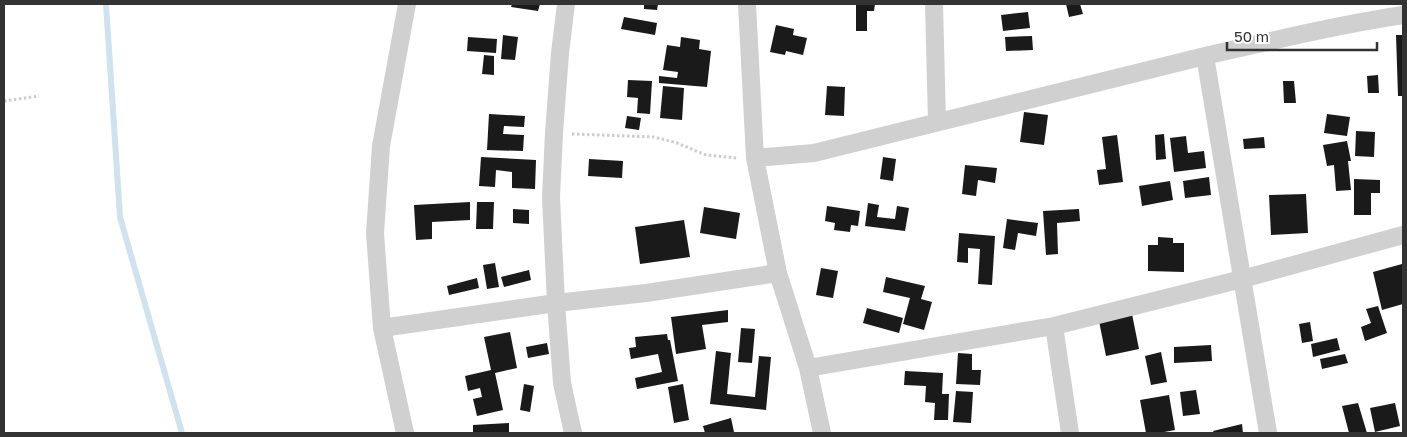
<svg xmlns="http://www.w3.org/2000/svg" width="1407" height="437" viewBox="0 0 1407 437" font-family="'Golos Text',sans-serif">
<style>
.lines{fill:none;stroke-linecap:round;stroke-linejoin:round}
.stream{stroke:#cfe2ee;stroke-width:6}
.building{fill:#1a1a1a}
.path{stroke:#cdcdcd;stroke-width:3;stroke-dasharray:2.5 2.5;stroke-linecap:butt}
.minor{stroke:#d0d0d0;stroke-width:18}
</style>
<rect width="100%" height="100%" fill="#fff"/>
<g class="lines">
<path class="stream" d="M106,4L120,217L182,433"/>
</g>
<path class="building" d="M512,4H540L538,11L511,7Z
M644,4H658L657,10L644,9Z
M856,4H875L874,11H867V31H856Z
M1066,4H1080L1083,14L1069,17Z
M1028,12L1030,28L1003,31L1001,15Z
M624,17L657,23L655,35L621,29Z
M776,25L794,29L793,35L807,38L803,55L786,51L785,55L770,52Z
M503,35L518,37L515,60L501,59Z
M1396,35H1403V96H1398Z
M1032,36L1033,50L1006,51L1005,37Z
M468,37L497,39L496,53L467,51Z
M681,37L700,40L699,49L711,51L707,87L659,83V76L677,78L678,72L663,70L667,45L680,47Z
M484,55L494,56V75L482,74Z
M1378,75L1379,93H1368L1367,76Z
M628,80L652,81L650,114L637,113L638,98L627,97Z
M1283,81H1294L1296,103H1284Z
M663,86L684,88L682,120L660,118Z
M827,86L845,87L844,116L825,115Z
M1024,112L1048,115L1044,145L1020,142Z
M489,114L525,116L524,127L504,126L503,134L524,135L523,151L487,150Z
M1327,114L1350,117L1347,136L1324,133Z
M627,116L641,118L639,130L625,128Z
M1356,131L1375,132L1374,157L1355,156Z
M1164,134L1166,159L1156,160L1155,135Z
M1117,135L1123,182L1099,185L1097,170L1106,169L1102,137Z
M1186,136L1188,153L1204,151L1206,168L1174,172L1170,138Z
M1264,137L1265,148L1244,149L1243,139Z
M1347,141L1351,161H1348L1351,190L1336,191L1334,165L1327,166L1323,145Z
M481,157L536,160L535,189L512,188V172L496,170L495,187L479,186Z
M883,157L896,159L893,181L880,179Z
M589,159L623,161L622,178L588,176Z
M965,165L997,168L995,183L978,180L976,196L962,194Z
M1209,177L1211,195L1185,198L1183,181Z
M1354,179L1380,180V193H1371V215H1354Z
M1170,181L1173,200L1142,206L1139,186Z
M1306,194L1308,233L1271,235L1269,195Z
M470,202V220L432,222V239L416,240L414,205Z
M477,202H494L493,229H476Z
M868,203L879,205L877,217L895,219L897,206L909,208L905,231L865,226Z
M827,206L860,211L858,226L851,225L850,232L834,230L835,223L825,221Z
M704,207L740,213L736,239L700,233Z
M513,209L529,210V224L513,223Z
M1079,209L1080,221L1057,223L1058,254L1046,255L1043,211Z
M1007,219L1038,223L1036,236L1018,233L1015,250L1003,248Z
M684,220L690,257L640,264L635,227Z
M959,233L995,236L992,285L978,284L980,249L968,248V263L957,262Z
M1158,237L1173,238V243H1184V272L1148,271V245H1158Z
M495,263L499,287L487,289L483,265Z
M1402,264L1403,304L1382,310L1373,272Z
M821,268L838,271L833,298L816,295Z
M529,270L531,280L504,287L501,277Z
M886,277L925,286L921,299L932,302L924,330L903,324L910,298L883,292Z
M477,278L479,288L449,295L447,286Z
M1378,306L1387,333L1365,341L1361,327L1371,323L1366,309Z
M867,308L903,318L899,333L863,323Z
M728,310V322L702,325L706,349L676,354L671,317Z
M1132,314L1139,349L1106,356L1099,321Z
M1310,322L1313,341L1302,343L1299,324Z
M741,328L755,329L752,363L738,362Z
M510,332L517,368L495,373L503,410L477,416L473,399L482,397L480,388L468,391L465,376L491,370L484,337Z
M667,334L668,340H670L678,381L637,389L635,378L662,372L658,354L631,359L629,348L636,347L635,337Z
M1337,338L1340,350L1313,357L1311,344Z
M547,343L549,354L528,358L526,347Z
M1211,345L1212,361L1174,363V347Z
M716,351L731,353L727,394L755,397L759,356L771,357L766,410L710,404Z
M1161,352L1167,382L1151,385L1145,356Z
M958,353L972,354V370H981L980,385L956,384Z
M1345,354L1348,363L1322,369L1320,359Z
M905,371L943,373L942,394H949L948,420H934L935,403L925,402L926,386L904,385Z
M524,384L534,386L530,412L520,410Z
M683,384L689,420L674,423L668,387Z
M1196,390L1200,414L1183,416L1180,392Z
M956,391L973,392L971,423L953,422Z
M1169,395L1175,430L1159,433H1146L1140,400Z
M1358,403L1367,433H1349L1342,406Z
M1395,403L1400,426L1375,432L1370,408Z
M731,418L734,432L729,433H705L703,426Z
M509,423V433H473V425Z
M1242,424L1243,433H1214L1213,431Z"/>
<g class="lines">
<path class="path" d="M4,101L39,96
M572,134L654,137L677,143L706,155L737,158"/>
<path class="minor" d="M566,4L560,53L554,133L551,197L556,303L562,383L573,433
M747,4L755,158L778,273L808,368L822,433
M934,4L937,122
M1205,56L1268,433
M755,158L814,153L1205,56C1271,41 1337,25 1403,15
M1054,326L1070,433
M382,328L556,303L646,293L778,273
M808,368L1054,326L1242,279L1403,235
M405,433L382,328L375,233L381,146L407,4"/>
</g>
<rect width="1407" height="437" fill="none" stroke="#333333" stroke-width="10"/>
<path d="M1227 42v8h150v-8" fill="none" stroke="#333333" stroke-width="2.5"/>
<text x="1234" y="42" font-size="15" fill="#333333" stroke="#ffffff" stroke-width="4" paint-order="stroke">50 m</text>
</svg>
